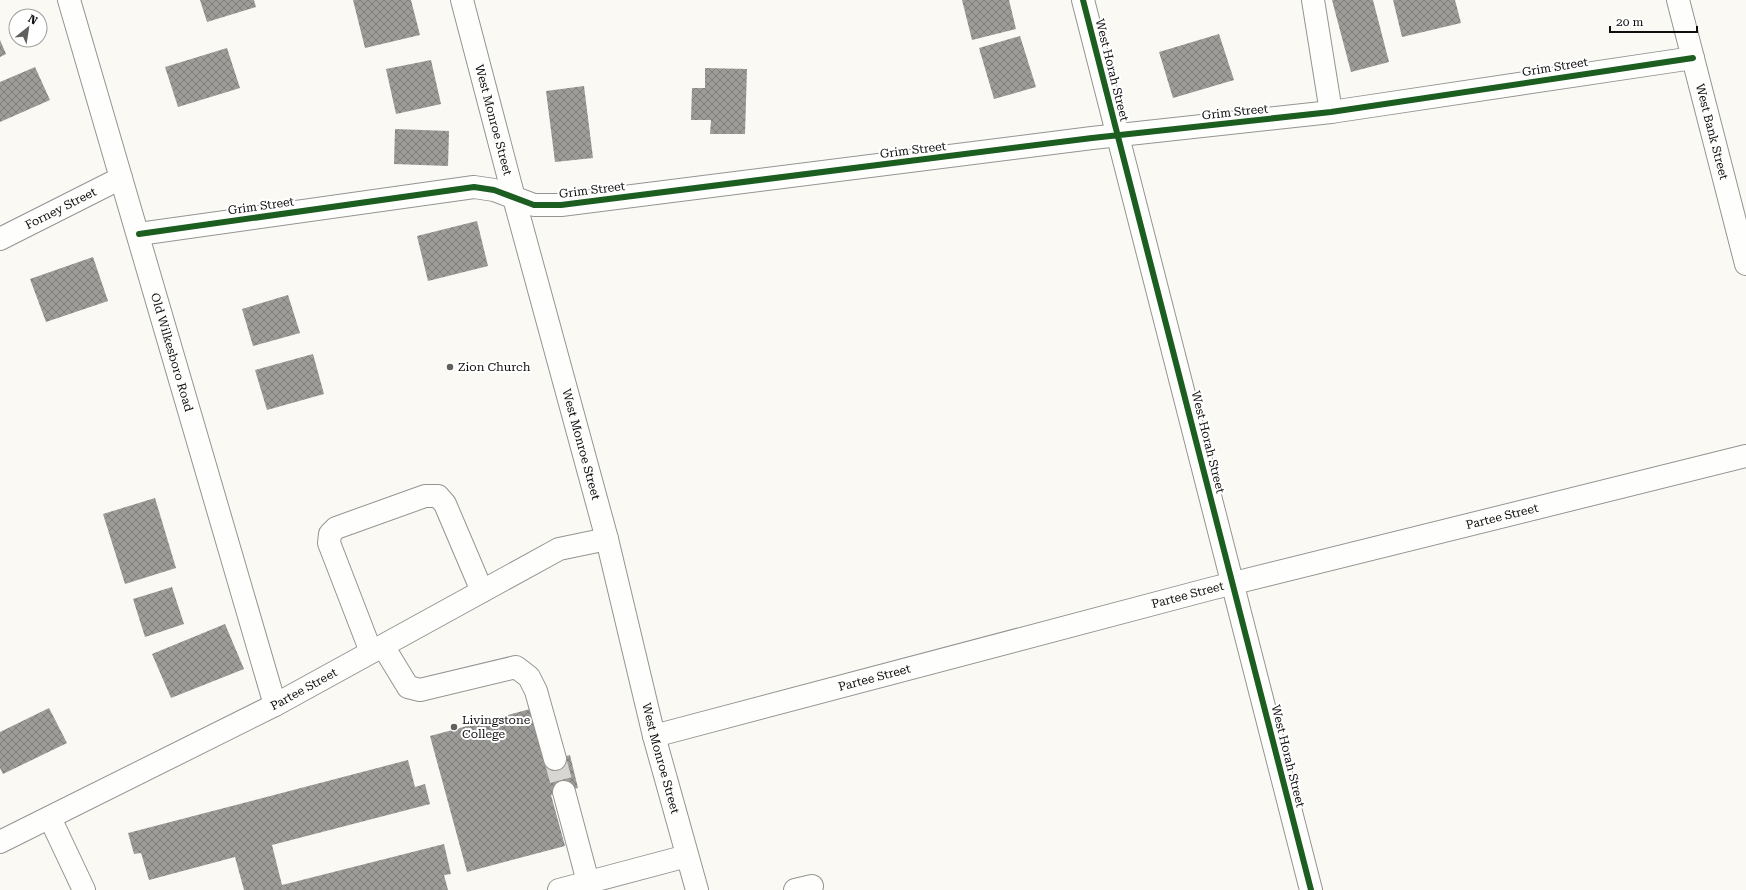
<svg xmlns="http://www.w3.org/2000/svg" width="1746" height="890" viewBox="0 0 1746 890" font-family="'Roboto Serif',serif">
<style>
.building{fill:url(#building-cross-hatch)}
.lines{fill:none;stroke-linecap:round;stroke-linejoin:round}
.minor-tunnel{stroke:#d7d6d2;stroke-width:22;stroke-dasharray:22 11;stroke-linecap:butt}
.minor-casing{stroke:#949492;stroke-width:24}
.minor{stroke:#fefefd;stroke-width:22}
.cycleway-casing{stroke:#fff;stroke-width:8}
.cycleway{stroke:#1b5e20;stroke-width:6}
.poi-dot{fill:#61605e;stroke:#fff;stroke-width:1.5}
.labels{text-anchor:middle;dominant-baseline:central;stroke-width:4;stroke-linejoin:round;paint-order:stroke}
.street-label{font-size:12px;fill:#0e0e0e;stroke:#fff}
.poi-label{font-size:12px;fill:#0e0e0e;stroke:#fff;text-anchor:start}
</style>
<defs>
<pattern id="building-cross-hatch" width="8" height="8" patternUnits="userSpaceOnUse"><rect width="8" height="8" fill="#9e9c99"/><path d="M0 0l8 8M0 8l8-8" fill="none" stroke="#7f7e7b"/></pattern>
</defs>
<rect width="100%" height="100%" fill="#faf9f4"/>
<path class="building" d="M200,0H254L256,7L207,22Z
M353,0H411L420,35L365,48Z
M962,0H1009L1016,29L972,40Z
M1332,0H1373L1389,62L1351,72Z
M1393,0H1455L1461,23L1402,37Z
M1219,34L1234,80L1173,98L1159,52Z
M1020,36L1036,87L994,99L979,48Z
M0,40L6,54L0,57Z
M227,48L240,88L178,107L165,67Z
M431,60L441,104L396,114L386,69Z
M35,67L50,100L0,122V82Z
M705,68L747,69L745,134H710L711,120H691L692,88H705Z
M584,86L593,158L555,162L546,91Z
M395,129L449,131L448,166L394,164Z
M477,221L488,266L428,281L417,236Z
M93,257L108,301L46,322L30,279Z
M288,295L300,333L253,346L242,309Z
M313,354L324,394L267,410L255,370Z
M155,498L176,568L125,584L103,514Z
M172,587L184,624L145,637L133,599Z
M225,624L244,669L171,698L152,654Z
M49,708L67,743L3,774L0,768V732Z
M530,709L544,762L570,755L578,788L551,795L565,846L467,872L430,736Z
M408,760L415,787L425,784L430,804L272,845L282,885L444,844L451,874L444,875L448,890H244L235,857L149,880L141,853L134,854L128,833Z"/>
<g class="lines">
<path class="minor-tunnel" d="M555,759L564,792"/>
<defs>
<g id="minor">
<path id="s1" d="M69,0L275,705"/>
<path id="s2" d="M462,0L514,198L607,539L654,736L697,890"/>
<path d="M1083,0L1311,890"/>
<path d="M1313,0L1331,112"/>
<path id="s3" d="M1678,0L1746,264"/>
<path d="M139,234L474,187L494,190L534,205H561L1092,138L1331,112L1693,58"/>
<path id="s4" d="M0,239L121,178"/>
<path d="M383,646L408,687L420,690L516,667L529,677L536,691L555,759"/>
<path d="M371,652L329,543L330,534L336,528L425,496H438L445,504L482,591"/>
<path id="s5" d="M654,736L1210,589L1746,456"/>
<path d="M564,792L588,882"/>
<path d="M50,818L84,890"/>
<path id="s6" d="M0,842L275,705L559,549L607,539"/>
<path d="M559,890L687,856"/>
<path d="M795,890L812,886"/>
</g>
</defs>
<use href="#minor" class="minor-casing"/>
<use href="#minor" class="minor"/>
<defs>
<path id="cycleway" d="M1083,0L1311,890
M139,234L474,187L494,190L534,205H561L1092,138L1331,112L1693,58"/>
</defs>
<use href="#cycleway" class="cycleway-casing"/>
<use href="#cycleway" class="cycleway"/>
</g>
<g class="poi-dot">
<circle cx="450" cy="367" r="4"/>
<circle cx="454" cy="727" r="4"/>
</g>
<g class="labels">
<g class="street-label">
<text transform="translate(1555 67) rotate(-9)">Grim Street</text>
<text transform="translate(1112 70) rotate(76)">West Horah Street</text>
<text transform="translate(1235 112) rotate(-6)">Grim Street</text>
<text stroke="none"><textPath href="#s2" startOffset="124">West Monroe Street</textPath></text>
<text stroke="none"><textPath href="#s3" startOffset="136">West Bank Street</textPath></text>
<text transform="translate(913 150) rotate(-7)">Grim Street</text>
<text transform="translate(592 190) rotate(-7)">Grim Street</text>
<text transform="translate(261 206) rotate(-8)">Grim Street</text>
<text stroke="none"><textPath href="#s4" startOffset="68">Forney Street</textPath></text>
<text stroke="none"><textPath href="#s1" startOffset="367">Old Wilkesboro Road</textPath></text>
<text transform="translate(1208 442) rotate(76)">West Horah Street</text>
<text stroke="none"><textPath href="#s2" startOffset="460">West Monroe Street</textPath></text>
<text stroke="none"><textPath href="#s5" startOffset="876">Partee Street</textPath></text>
<text stroke="none"><textPath href="#s5" startOffset="552">Partee Street</textPath></text>
<text stroke="none"><textPath href="#s5" startOffset="228">Partee Street</textPath></text>
<text stroke="none"><textPath href="#s6" startOffset="340">Partee Street</textPath></text>
<text transform="translate(1288 756) rotate(76)">West Horah Street</text>
<text stroke="none"><textPath href="#s2" startOffset="784">West Monroe Street</textPath></text>
</g>
<g class="poi-label">
<text x="458" y="367">Zion Church</text>
<text x="462" y="720">Livingstone<tspan x="462" dy="14">College</tspan></text>
</g>
</g>
<g transform="translate(28 28) rotate(30)"><circle r="19" fill="#ffffff" stroke="#9f9f9f"/>
<path d="M0-3L7 15L0 10L-7 15Z" fill="#61605e"/>
<text y="-6" font-size="11" font-weight="bold" text-anchor="middle" fill="#0e0e0e">N</text>
</g>
<path d="M1610 26v6h87v-6" fill="none" stroke="#0e0e0e" stroke-width="2"/>
<text x="1616" y="26" font-size="12" fill="#0e0e0e" stroke="#ffffff" stroke-width="3" paint-order="stroke">20 m</text>
</svg>
